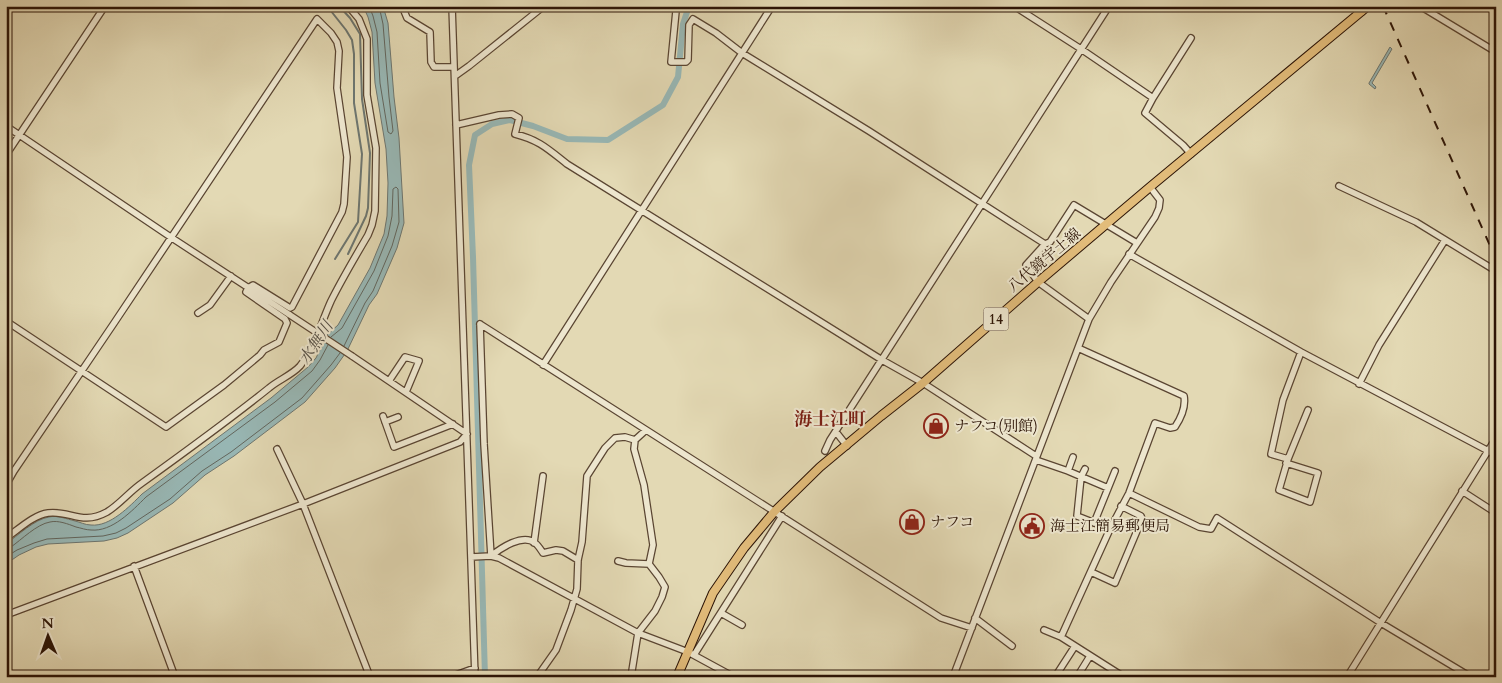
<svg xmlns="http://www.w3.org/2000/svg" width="1502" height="683" viewBox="0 0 1502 683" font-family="Cardo,'Noto Serif JP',serif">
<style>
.water{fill:#98b8b6;stroke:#6d7670}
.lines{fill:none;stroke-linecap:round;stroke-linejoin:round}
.shore{stroke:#62665e;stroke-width:1}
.stream{stroke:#6d7670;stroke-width:2}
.canal{stroke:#98b8b6;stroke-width:6}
.minor-casing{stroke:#5a4532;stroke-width:8}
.major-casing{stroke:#2c1406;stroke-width:10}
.minor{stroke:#ede6ce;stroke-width:5.5}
.major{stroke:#e2bc7a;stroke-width:8}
.rail{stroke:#2c1406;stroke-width:2;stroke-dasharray:9 9;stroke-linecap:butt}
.minor-bridge-casing{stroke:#5a4532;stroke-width:8;stroke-linecap:butt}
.minor-bridge{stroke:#ede6ce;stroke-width:5.5}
.labels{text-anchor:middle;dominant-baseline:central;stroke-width:4;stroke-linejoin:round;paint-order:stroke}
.shield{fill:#ede6ce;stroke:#665342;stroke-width:1}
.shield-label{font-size:14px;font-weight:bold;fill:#2c1406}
.street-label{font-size:15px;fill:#2c1406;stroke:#ede6ce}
.poi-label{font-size:15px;fill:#2c1406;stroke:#ede6ce;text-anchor:start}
.water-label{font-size:16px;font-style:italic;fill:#524d44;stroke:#ede6ce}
.quarter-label{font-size:18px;font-weight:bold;fill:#7a1f14;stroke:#ede6ce}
</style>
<rect width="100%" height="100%" fill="#e3d9b4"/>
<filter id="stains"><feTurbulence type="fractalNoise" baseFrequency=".004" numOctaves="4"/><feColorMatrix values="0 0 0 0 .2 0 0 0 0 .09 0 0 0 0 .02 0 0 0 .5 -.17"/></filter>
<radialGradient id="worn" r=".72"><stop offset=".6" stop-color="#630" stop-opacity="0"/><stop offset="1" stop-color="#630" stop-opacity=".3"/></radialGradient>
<path class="water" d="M363,6H383L388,23L394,97L399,138L404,223L397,248L377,294L369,305L347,351L335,368L305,402L234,456L205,475L173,503L128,533L117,538L104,541L48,544L36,547L19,555L6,564V544C17,536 35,519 49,517C57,515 67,519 75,521C80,522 85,525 91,525C110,527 130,506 142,494L271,398L308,367L316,358L327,335L338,325L370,268L384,234L387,216L388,183L386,149L375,83L372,32L368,17Z
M1390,47L1392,49L1372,83L1376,87L1375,89L1369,84V83Z"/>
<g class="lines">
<path class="shore" d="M369,6L373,16L377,32L380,83L388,132L391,134L393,131L389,97L383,24L379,6
M331,337L342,328L374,271L388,236L392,216L393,189L396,187L398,189L399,222L392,246L373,291L365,303L344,346
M6,548L11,547C21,540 37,524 50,522C58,520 68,524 76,527C81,528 86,530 91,530C112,532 132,511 146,497L275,402L312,371L320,360L328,345
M6,557L17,550L34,543L47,539L103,536L116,533L126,528L170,499L202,471L231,452L302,398L331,365L340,353"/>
<path class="stream" d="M327,6L346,30L352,40L354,54V103L362,154L358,222L335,259
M339,6L350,18L360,34L362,99L370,153L368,208L366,216L348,254"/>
<path class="canal" d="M485,677L473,257L469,165L475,135L492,124L510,120L533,126L567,139L608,140L663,105L678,77L683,24L689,6"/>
<defs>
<path id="minor" d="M402,6L407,18L430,32L431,62L434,67H454
M452,6L475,677
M679,6L676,11L671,62H686L688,60L689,25L693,19L716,33L742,53L869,131L1045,244L1026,265L1038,282L1089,319
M1014,6L1081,49L1153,98L1145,113L1183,145L1191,154
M1353,6L1362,12
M1420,6L1496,52
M455,76L469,66L544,6
M1153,98L1191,38
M456,125L499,115L512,114L519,118L515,134C539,140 548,149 567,164L882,360L923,383L1036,456
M6,126L172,238L290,315
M6,155L105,6
M1339,186L1416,222L1496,271
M1045,244L1050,242L1074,205L1137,243
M1129,254L1301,352L1496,455
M198,313L210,305L231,276
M6,321L166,427L224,385L260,355L264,350L279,342L287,323L285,319L246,292L248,288L253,285L290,308L292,307L342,212L344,204L347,157L337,88L339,51L337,42L331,33L317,19C217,170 116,321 14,471L6,485
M480,324L941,618L972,628
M480,324L484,444L491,556
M1078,348L1184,396C1186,407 1181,418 1175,427L1170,428L1155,423L1129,493L1110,529L1061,637L1124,677
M1301,352L1283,400L1271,454L1288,459L1308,410
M543,365L772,6
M389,381L405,357L419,361L406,392
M1359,384L1379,345L1445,240
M383,416L394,447L453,424
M385,422L398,417
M836,432L847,446
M635,440L646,430
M277,449L303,504L370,677
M825,451L830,440L1109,6
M1036,460L1068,471L1108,488
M1286,463L1318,473L1310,502L1279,490L1288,459
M1085,469L1081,477L1077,516L1110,529
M1068,471L1073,457
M1462,491L1496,513
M1129,493L1199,527L1211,529L1217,518L1381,623L1471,677
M1094,523L1115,471
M6,538C18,530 33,515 48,513C71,510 81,526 107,512C120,504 129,492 142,483C185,452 228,421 269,388C278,380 292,375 300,366C315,347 321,323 331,301C342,279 355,257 368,235L372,225L375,211L376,148L367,95V39L359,19L348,6
M534,543L543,476
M491,556C501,548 523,533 535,543C538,545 541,550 543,553L556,550L563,551L578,560
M471,557L491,556L499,558L638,633L688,652L734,677
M618,561L626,563L649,564
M134,566L175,677
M1091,572L1115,583L1142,519L1141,516L1121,506
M721,613L742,625
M6,615L303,504L460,442L467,434L352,356
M975,618L1012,646
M1044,630L1061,637
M694,655L782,516
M450,677L475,668
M537,677L556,650L571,610L577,589L578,560L582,542L587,476L605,448L615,438L625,437L635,440
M631,677L638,633L655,611L662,597L665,587L659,577L649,564L653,545L644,485L634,449L635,440
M953,677L1089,319L1111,282L1155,217L1159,208L1160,200L1150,187
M1055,677L1075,646
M1077,677L1090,656
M1347,677L1496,438"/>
<path id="major" d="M677,677L713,593L744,548L775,511L820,467L881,416L923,383L1038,282L1150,187L1368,6"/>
</defs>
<use href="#minor" class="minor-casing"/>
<use href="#major" class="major-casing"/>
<use href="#minor" class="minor"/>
<use href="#major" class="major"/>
<path class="rail" d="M1383,6L1496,259"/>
<defs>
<path id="minor-bridge" d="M290,315L352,356"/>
</defs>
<use href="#minor-bridge" class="minor-bridge-casing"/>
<use href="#minor-bridge" class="minor-bridge"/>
</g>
<defs>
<symbol id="shop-ring" viewBox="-11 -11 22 22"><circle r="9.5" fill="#ede6ce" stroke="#8f2418" stroke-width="1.5"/><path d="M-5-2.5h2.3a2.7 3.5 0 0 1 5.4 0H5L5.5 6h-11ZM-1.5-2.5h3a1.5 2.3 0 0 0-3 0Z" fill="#8f2418"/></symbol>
<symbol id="civic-ring" viewBox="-11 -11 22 22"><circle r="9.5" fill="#ede6ce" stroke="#8f2418" stroke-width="1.5"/><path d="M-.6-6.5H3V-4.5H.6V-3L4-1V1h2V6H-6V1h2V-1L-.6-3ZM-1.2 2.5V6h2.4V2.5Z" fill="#8f2418"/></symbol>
</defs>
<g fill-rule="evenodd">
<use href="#shop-ring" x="922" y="412" width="28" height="28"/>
<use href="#shop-ring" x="898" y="508" width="28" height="28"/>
<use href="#civic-ring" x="1018" y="512" width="28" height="28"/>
</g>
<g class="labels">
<rect class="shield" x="983.5" y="307.5" width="25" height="23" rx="4"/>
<g class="shield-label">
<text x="996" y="319">14</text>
</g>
<g class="street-label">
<text transform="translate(1044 260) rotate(-40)">八代鏡宇土線</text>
</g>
<g class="poi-label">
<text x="954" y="426">ナフコ(別館)</text>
<text x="930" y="522">ナフコ</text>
<text x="1050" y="526">海士江簡易郵便局</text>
</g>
<g class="water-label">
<text transform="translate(316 343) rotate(-57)">水無川</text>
</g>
<g class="quarter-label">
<text x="830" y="419">海士江町</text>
</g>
</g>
<rect width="1502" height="683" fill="none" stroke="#e3d9b4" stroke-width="25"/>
<rect x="8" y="8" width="1487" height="668" fill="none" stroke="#2c1406" stroke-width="2.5"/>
<rect x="12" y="12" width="1477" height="658" fill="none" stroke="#2c1406"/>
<g transform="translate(48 636) rotate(358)" stroke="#ede6ce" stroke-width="4" paint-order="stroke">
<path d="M0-4L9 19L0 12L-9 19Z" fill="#2c1406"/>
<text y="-8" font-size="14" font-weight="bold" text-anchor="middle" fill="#2c1406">N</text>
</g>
<rect width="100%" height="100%" filter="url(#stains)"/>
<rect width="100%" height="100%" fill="url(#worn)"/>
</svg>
